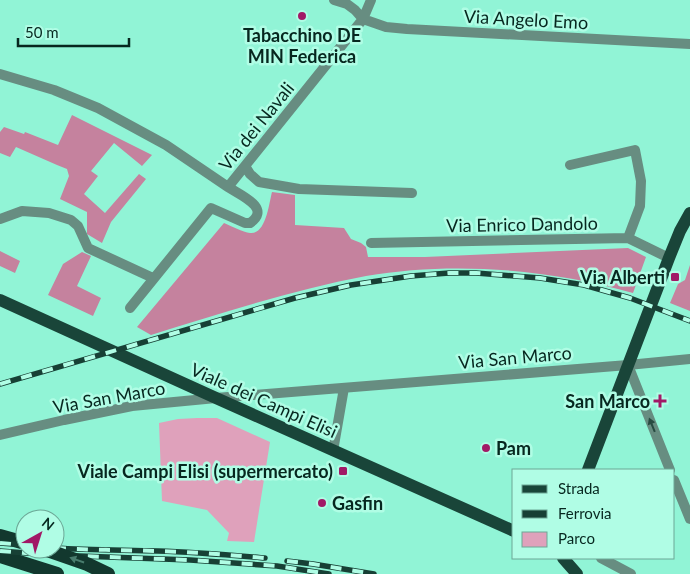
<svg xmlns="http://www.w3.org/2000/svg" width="690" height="574" viewBox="0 0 690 574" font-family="Lato,sans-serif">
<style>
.green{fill:#dfa1bb}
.forest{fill:#c5829e}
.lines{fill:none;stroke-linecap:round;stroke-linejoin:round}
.minor{stroke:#678d81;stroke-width:10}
.tertiary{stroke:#678d81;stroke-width:10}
.primary{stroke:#194539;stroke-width:12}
.trunk{stroke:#12382e;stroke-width:14}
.rail-casing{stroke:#174035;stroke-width:5.5}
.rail{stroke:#b0fde5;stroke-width:4;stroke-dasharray:11;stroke-linecap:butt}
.trunk-bridge{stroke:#12382e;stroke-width:14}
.oneway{fill:#284b41}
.oneway2{fill:#497d6e}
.poi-dot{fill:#a11966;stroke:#b0fde5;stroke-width:2}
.labels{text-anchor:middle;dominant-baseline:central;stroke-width:5;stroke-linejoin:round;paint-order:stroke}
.street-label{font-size:18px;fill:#06271f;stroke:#b0fde5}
.poi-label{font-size:18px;font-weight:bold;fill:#06271f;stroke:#b0fde5;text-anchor:end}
</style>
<rect width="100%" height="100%" fill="#91f4d6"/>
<path class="green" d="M197,418H217L270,442L254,542L227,541L229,533L207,510L162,501L159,423L178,419Z"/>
<path class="forest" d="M72,115L152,155L142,166L114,143L91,171L98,176L84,194L105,213L139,174L146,179L111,222L102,243L87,234V212L60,199L69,176L67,169L57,165L16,147L10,157L0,153V132L4,127L24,134L25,132L58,145Z
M272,192L295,195V225L344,228L351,239L361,243L366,247L368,257H425L628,248L646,257L633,293C549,269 453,261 366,276C293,290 222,313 151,335L137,327L224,223C231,226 243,232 250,233C266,235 269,203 272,192Z
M0,251L20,261L15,273L0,266Z
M82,252L91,256L77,286L101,298L93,316L48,295L63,264Z
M690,265V311L670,303L678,284L685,280Z"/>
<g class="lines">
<path class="minor" d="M334,0L347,4L355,10L363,19L386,27L407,29L690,44
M0,74L54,90L98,108L166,145L228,187
M570,165L635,150L641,181L640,206L628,238
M245,166L250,174L259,182L299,189L412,193
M0,219L22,211L49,213L71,220L78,226L88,248L153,278
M371,243L628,238L669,258
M130,308L211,208L245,223H250C272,208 240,195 228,187L363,19L371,0
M0,435L64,420L132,406L216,398L628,365L670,470
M333,451L344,388
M674,480L690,519
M601,558L631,574"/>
<path class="tertiary" d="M628,365L690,359"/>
<path class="primary" d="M0,300L216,398L514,531
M588,470L669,258L680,231L690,213
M563,558L577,574"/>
<path class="trunk" d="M0,536L25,543
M0,556L57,574"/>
<defs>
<path id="rail" d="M0,384L295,298L351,285L411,276L449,273H476L540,278L584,285L630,298L690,321
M0,543L25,545
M55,548C89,550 124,550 158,551C194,552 229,555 265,558
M0,551L52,555L190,560L277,566L329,574
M287,561L313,564L374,574"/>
</defs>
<use href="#rail" class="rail-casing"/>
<use href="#rail" class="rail"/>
<path class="trunk-bridge" d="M44,549L87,564L108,574"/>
</g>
<defs><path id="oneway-solid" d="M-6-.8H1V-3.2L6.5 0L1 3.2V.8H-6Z" transform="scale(1.25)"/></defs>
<use class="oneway" href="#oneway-solid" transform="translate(652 425) rotate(-112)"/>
<use class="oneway2" href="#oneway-solid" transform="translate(77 560) rotate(-161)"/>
<g class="poi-dot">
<circle cx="302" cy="16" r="5"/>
<rect x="670" y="272" width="10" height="10" rx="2.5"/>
<path d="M657.5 393.5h5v5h5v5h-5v5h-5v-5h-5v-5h5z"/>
<circle cx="486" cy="448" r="5"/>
<rect x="338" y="466" width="10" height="10" rx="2.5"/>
<circle cx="322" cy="503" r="5"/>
</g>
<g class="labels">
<g class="street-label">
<text transform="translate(526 19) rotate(3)">Via Angelo Emo</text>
<text transform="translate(256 126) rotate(-51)">Via dei Navali</text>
<text transform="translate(522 224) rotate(-1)">Via Enrico Dandolo</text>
<text transform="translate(515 357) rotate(-5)">Via San Marco</text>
<text transform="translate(109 397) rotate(-10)">Via San Marco</text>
<text transform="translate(264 400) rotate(24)">Viale dei Campi Elisi</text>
</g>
<g class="poi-label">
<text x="302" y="35" text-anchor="middle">Tabacchino DE<tspan x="302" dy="21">MIN Federica</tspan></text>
<text x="665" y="277">Via Alberti</text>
<text x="650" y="401">San Marco</text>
<text x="496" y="448" text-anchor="start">Pam</text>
<text x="333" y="471">Viale Campi Elisi (supermercato)</text>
<text x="332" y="503" text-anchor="start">Gasfin</text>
</g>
</g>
<rect x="512" y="469" width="162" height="90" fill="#b0fde5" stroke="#6ca796"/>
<rect x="522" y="485" width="25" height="8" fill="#194539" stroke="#6ca796"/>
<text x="558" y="494" font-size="15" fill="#06271f">Strada</text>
<rect x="522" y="510" width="25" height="8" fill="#174035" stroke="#6ca796"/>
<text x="558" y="519" font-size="15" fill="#06271f">Ferrovia</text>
<rect x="522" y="532" width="25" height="15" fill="#dfa1bb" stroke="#6ca796"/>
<text x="558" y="544" font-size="15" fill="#06271f">Parco</text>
<g transform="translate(40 534) rotate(39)"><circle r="24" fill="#b0fde5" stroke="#6ca796"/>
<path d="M0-4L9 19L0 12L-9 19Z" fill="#a11966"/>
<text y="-8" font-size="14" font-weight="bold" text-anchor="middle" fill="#06271f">N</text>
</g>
<path d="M18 38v8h111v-8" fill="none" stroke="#06271f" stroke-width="2.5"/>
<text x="25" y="38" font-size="15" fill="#06271f" stroke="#b0fde5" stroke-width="4" paint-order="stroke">50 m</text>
</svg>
